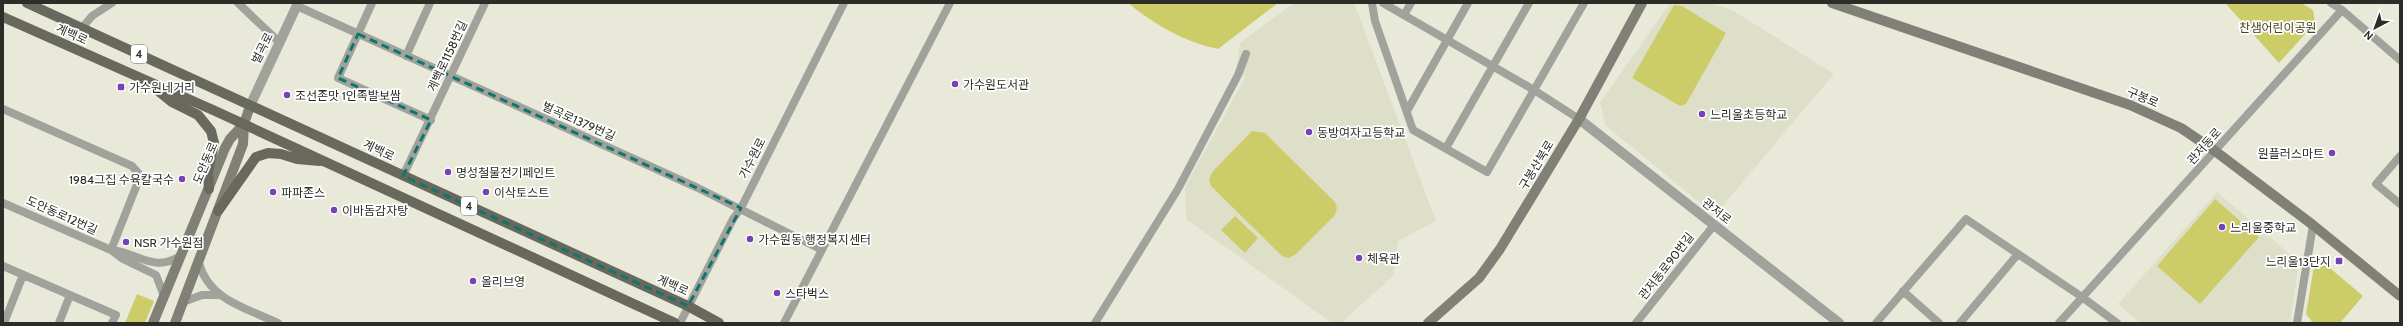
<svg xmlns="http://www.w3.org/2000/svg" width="2403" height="326" viewBox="0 0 2403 326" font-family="Cabin,'Noto Sans KR',sans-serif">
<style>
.built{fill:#dedfc9}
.green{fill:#cccd69}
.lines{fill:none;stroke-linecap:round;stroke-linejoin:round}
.minor{stroke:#a2a29c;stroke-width:8}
.tertiary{stroke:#a2a29c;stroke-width:10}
.secondary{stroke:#808077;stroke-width:10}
.primary{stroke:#68685d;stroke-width:10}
.marked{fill:none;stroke:#0f766e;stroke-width:3;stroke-dasharray:8 5;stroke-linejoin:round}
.poi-dot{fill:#7741b7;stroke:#fff;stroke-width:1.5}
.labels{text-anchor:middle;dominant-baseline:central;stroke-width:3.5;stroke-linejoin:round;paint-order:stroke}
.shield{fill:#fff;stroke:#6b6c68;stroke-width:1}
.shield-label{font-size:11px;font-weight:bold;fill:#2c2d27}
.park-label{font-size:12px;fill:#434419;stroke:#fff}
.street-label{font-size:12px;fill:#2c2d27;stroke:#fff}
.poi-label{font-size:12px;fill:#2c2d27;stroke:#fff;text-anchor:start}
</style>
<rect width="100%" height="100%" fill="#e9e9da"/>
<path class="built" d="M1294,3H1354L1436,221L1398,241L1393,276L1341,323H1332L1186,219L1185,187L1245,78L1237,64L1240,43Z
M1670,3H1708L1732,10L1834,74L1715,215L1605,125L1600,103Z
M2217,192L2299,262L2290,323H2140L2118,304Z"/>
<path class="green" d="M1128,3H1278L1218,49C1184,42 1154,24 1128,3Z
M2227,3H2301L2313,10L2315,23L2279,63L2226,4Z
M1674,5L1682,6L1726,33L1686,104L1680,106L1632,78Z
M1252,131L1265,133L1335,202L1337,208L1335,215L1296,254L1289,258L1282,256L1211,186L1209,179L1213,171Z
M2215,199L2259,237L2200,304L2157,266Z
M1235,216L1258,238L1245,253L1221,230Z
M2324,263L2363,296L2340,323H2313L2306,314L2314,266Z
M137,294L154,301L145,323H125Z"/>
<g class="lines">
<path class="minor" d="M238,3L279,42
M372,3L338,78L431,120
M1372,3L1375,21L1413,130L1487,172L1584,3
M1383,3L1534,90L1579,119
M2331,3L2342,10L2400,60
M297,6L698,188L822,250
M1404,15L1411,3
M82,28L92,16L112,3
M406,56L430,3
M3,109L132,166L139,174L138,182L111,250
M1407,111L1468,3
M1446,148L1529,3
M2400,156L2376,184L2400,204
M403,176L485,3
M3,203L111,250L123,259L156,275L164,296
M111,250C139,253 154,273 180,256
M199,263C209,300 246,308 278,323
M3,266L116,315L112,323
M1903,291L1939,323
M183,302L202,295H218
M4,323L23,275
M59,323L70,295
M680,323L733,219L741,208L844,3
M784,323L950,3
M1095,323L1178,189L1238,75L1246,54
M1636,323L1714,225
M1876,323L1966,219L2082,297L2117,323
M1960,323L2018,254
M2059,323L2342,10
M2297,323L2313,225"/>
<path class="tertiary" d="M250,106L298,3
M1579,119L1839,323"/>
<path class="secondary" d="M1832,3L2130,105L2181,128L2215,151L2313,225L2400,296
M153,323L225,148L230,139L244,124
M175,323L243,144L244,124L250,106
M1428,323L1479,278L1500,249L1579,119L1642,3"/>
<path class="primary" d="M27,3L688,306L719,323
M3,17L213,110L675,323
M156,89L172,102L198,115L211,131L214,143L208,172L209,189
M218,211L256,157L268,153L281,154L297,159L320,161"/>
</g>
<path class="marked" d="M358,34L741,208L688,306L403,176L431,120L338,78Z"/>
<g class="poi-dot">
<circle cx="955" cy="84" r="4"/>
<rect x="117" y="83" width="8" height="8" rx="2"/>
<circle cx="287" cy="95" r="4"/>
<circle cx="1702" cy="114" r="4"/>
<circle cx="1309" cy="132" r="4"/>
<circle cx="2332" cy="153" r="4"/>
<circle cx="448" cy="172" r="4"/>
<circle cx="182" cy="179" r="4"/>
<circle cx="273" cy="192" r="4"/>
<circle cx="486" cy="192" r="4"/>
<circle cx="334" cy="210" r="4"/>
<circle cx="2222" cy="227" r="4"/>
<circle cx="750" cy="239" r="4"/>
<circle cx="126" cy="242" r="4"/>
<circle cx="1359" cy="258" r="4"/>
<rect x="2335" y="257" width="8" height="8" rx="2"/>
<circle cx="473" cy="281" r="4"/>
<circle cx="777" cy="293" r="4"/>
</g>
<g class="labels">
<g class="shield">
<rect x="131" y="45" width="16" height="18" rx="3"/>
<rect x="461" y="197" width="16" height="18" rx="3"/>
</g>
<g class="shield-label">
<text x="139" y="54">4</text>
<text x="469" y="206">4</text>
</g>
<g class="park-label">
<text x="2278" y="27">찬샘어린이공원</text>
</g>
<g class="street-label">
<text transform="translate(72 34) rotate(24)">계백로</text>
<text transform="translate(262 48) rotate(-64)">벌곡로</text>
<text transform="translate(447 56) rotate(-65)">계백로1158번길</text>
<text transform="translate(2143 97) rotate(23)">구봉로</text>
<text transform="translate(579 121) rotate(24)">벌곡로1379번길</text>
<text transform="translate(2204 146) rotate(-48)">관저동로</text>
<text transform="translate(379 150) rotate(25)">계백로</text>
<text transform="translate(752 158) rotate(-63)">가수원로</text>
<text transform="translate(205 163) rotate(-67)">도안동로</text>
<text transform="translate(1536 165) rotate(-59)">구봉산북로</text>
<text transform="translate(1717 211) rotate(38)">관저로</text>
<text transform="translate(62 215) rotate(24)">도안동로12번길</text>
<text transform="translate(1666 266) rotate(-52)">관저동로90번길</text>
<text transform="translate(673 285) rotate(24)">계백로</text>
</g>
<g class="poi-label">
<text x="963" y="84">가수원도서관</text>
<text x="129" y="87">가수원네거리</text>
<text x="295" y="95">조선존맛 1인족발보쌈</text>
<text x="1710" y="114">느리울초등학교</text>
<text x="1317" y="132">동방여자고등학교</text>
<text x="2324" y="153" text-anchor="end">원플러스마트</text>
<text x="456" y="172">명성철물전기페인트</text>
<text x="174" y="179" text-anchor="end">1984그집 수육칼국수</text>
<text x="281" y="192">파파존스</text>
<text x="494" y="192">이삭토스트</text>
<text x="342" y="210">이바돔감자탕</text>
<text x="2230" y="227">느리울중학교</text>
<text x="758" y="239">가수원동 행정복지센터</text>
<text x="134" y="242">NSR 가수원점</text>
<text x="1367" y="258">체육관</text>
<text x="2331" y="261" text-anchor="end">느리울13단지</text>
<text x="481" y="281">올리브영</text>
<text x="785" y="293">스타벅스</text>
</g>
</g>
<rect width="2403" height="326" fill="none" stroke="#2c2d27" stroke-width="8"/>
<g transform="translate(2375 28) rotate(221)" stroke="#ffffff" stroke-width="3" paint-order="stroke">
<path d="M0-3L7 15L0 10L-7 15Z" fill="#2c2d27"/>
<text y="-6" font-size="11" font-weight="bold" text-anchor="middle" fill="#2c2d27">N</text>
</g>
</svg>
